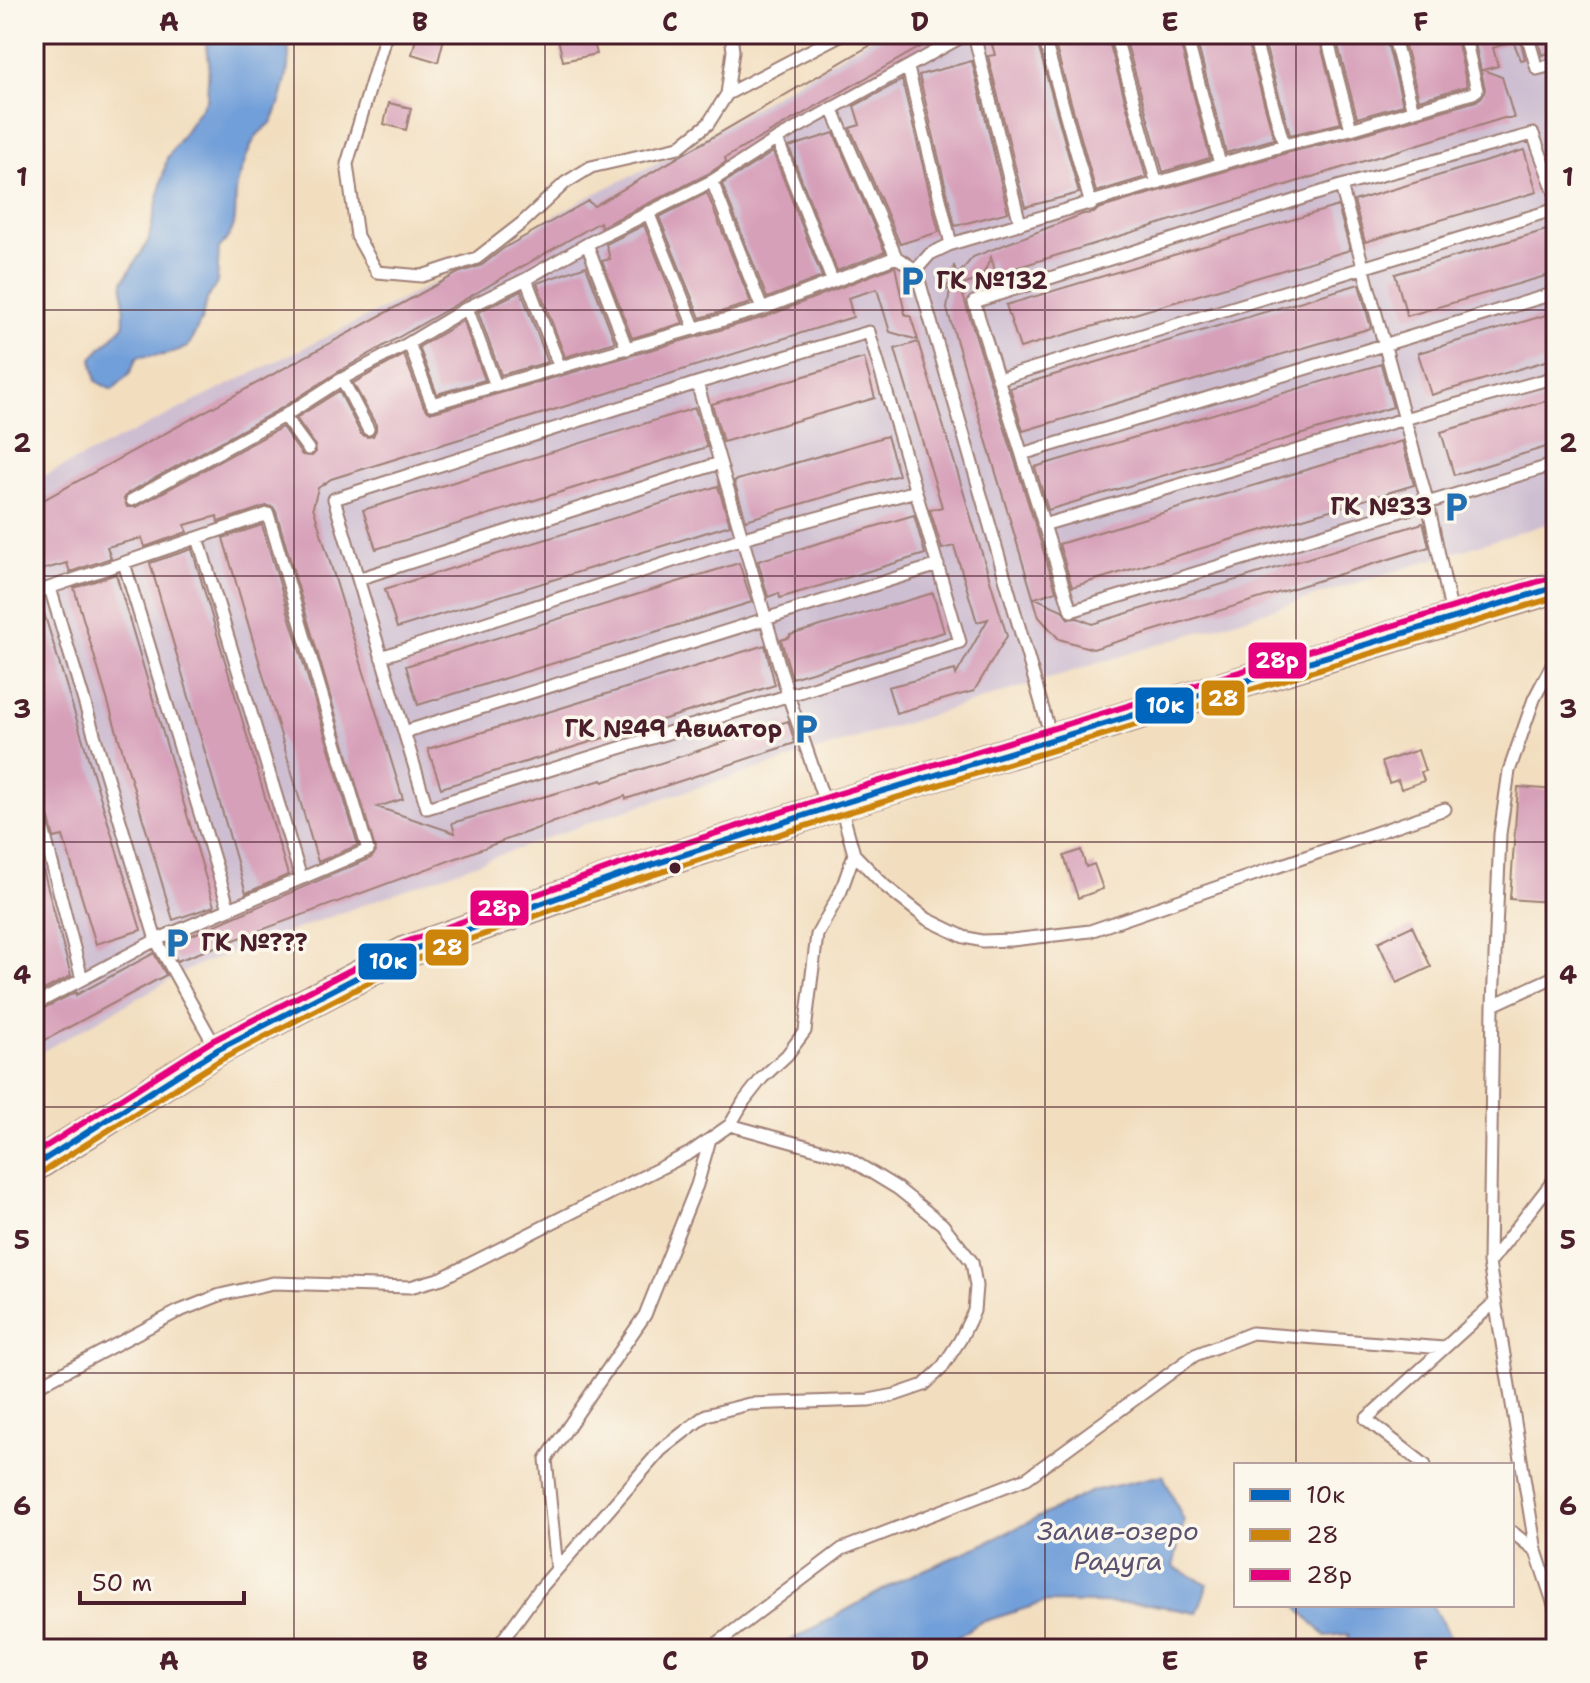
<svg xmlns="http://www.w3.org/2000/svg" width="1590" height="1683" viewBox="0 0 1590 1683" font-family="'Shantell Sans',sans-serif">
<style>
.industrial{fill:#cebed1}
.water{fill:#719fd9;stroke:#5e5f82;stroke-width:2}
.building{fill:#d7a0b9}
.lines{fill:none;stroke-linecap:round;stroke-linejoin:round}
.service-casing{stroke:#9e7e75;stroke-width:15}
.secondary-casing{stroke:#9e7e75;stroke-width:34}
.service{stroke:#fff;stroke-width:11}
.secondary{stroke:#fbe6c4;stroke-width:30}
.bus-1-casing{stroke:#fbf7ec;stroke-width:12}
.bus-2-casing{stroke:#fbf7ec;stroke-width:12}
.bus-3-casing{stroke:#fbf7ec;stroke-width:12}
.bus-1{stroke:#0065bd;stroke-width:6}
.bus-2{stroke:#cc840b;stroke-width:6}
.bus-3{stroke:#e5007d;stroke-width:6}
.grid{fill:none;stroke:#4a1f2b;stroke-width:2;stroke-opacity:0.55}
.bus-dot{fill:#4a1f2b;stroke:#fbf7ec;stroke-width:3}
.labels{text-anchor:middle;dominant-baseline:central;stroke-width:7;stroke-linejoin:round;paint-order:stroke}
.poi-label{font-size:24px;font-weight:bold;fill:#4a1f2b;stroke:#fbf7ec;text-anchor:start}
.water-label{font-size:26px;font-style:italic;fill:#5a5271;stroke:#fbf7ec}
.line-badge{stroke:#fbf7ec;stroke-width:3}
.badge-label{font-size:22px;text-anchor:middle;font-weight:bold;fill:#fff}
.neatline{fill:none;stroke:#4a1f2b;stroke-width:3}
.grid-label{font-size:26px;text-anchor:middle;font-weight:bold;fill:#4a1f2b}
</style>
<rect width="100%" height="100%" fill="#fbf7ec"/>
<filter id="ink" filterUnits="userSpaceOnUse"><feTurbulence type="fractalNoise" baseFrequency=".0125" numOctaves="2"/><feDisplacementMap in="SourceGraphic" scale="16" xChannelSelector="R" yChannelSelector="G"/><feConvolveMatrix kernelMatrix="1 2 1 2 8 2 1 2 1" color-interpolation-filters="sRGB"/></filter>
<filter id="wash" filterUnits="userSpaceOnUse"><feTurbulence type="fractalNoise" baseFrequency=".006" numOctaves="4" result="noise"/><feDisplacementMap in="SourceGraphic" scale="32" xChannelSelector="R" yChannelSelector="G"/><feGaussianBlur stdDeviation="1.8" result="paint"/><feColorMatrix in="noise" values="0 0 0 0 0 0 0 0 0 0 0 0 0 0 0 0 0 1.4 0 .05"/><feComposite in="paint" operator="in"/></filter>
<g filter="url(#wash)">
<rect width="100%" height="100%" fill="#f2debf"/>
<path class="industrial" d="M878,34H1556V521L616,813L195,966L34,1056V481L425,288L586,198L683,150Z"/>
<path class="water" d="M204,34H287C293,60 284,95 273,120C269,127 260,130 256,137C248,148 244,165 239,178C229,207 246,221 219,248L217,283L207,299L201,321L188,347L164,355L137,357L130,373L112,390L96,381L92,358L124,325L123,281L148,242L167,158L207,99L209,61Z
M1163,1475L1184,1521L1173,1567L1208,1584L1197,1613L1149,1604L1046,1602L979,1623L940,1649H782L786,1643L903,1579L984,1544L1092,1491Z
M1296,1605H1432L1457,1649H1351L1348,1634L1325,1636Z"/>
<g id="blocks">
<path class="building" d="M417,34H445L438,62L412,54Z
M557,34H592L597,54L563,61Z
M890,34H943L725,158L726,162L708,174L601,227L600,222L338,372L280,409L128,493L124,499L127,507H136L282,427L302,455L312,456L316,452L315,445L296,418L339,391L361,434L367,437L373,436L376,430V425L353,383L404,355L424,407L429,412H434L765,317L895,266L905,314L911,317L918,340L890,332L877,289L848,298L853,317L331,479L318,488L313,507L403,799L377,807L455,833L452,823L602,780L603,782L788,721L795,743L626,799L625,796L177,961L169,945L371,858L376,852L276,512L273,507L266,506L218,522L217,516L185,525L187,532L145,547L142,538L107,547L111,558L70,572L67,563L34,572V505L458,273L482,265L504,248L588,201L594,206Z
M989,34H1035L1079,193L1025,207L988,56L995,55Z
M1052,34H1107L1146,177L1096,192Z
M1124,34H1178L1210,158L1163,172Z
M1195,34H1245L1274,139L1226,153Z
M1262,34H1318L1341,123L1290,135Z
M1335,34H1385L1403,105L1357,118Z
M1402,34H1456L1467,86L1419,100Z
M1473,34H1519L1525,59L1521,60L1513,41L1493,48L1498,66L1483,70L1502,77L1514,118H1504L996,274L991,257L981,279L960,286L1056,591L1035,598L1062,610L1068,619L1078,618L1092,624L1423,523L1424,525L1429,547L1093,649L1059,639L1039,617L947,309L950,289L944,290L951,282L954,265L957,276L973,257L1083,214L1094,213L1098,209L1286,153L1353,137L1476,101L1483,96L1485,89Z
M1536,34H1556V51L1542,55Z
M972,61L1008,212L955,226L919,75Z
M902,80L939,232L900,244L850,128L860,125L854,106Z
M389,103L411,108L406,130L384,124Z
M834,133L885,252L837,271L789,147Z
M1524,150L1537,192L1365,242L1354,201Z
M773,152L822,277L767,298L722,184Z
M707,193L751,303L700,318L659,217Z
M1338,206L1350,250L1020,348L1006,305Z
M644,225L683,323L632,338L602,261L610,259L606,244Z
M1550,229L1556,249V273L1407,316L1395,274Z
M586,266L615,342L565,357L537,283Z
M1359,284L1371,328L1023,431L1010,388Z
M521,291L548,362L501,375L478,312Z
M1556,312V358L1431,395L1418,353Z
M463,321L485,380L437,394L419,347Z
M918,342L1007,636L974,691L896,713L888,687L955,670L956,675L988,619L977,622L954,546L942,549L930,510L942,507L895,349Z
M864,358L875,398L723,442L712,404Z
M1381,364L1393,407L1048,510L1035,467Z
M1556,398V444L1454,475L1441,432Z
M695,408L707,447L376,549L363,510Z
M887,436L899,475L746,520L734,481Z
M1402,441L1414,485L1072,587L1059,544Z
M718,486L730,525L397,628L385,589Z
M914,515L925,554L780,598L779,593L768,597L758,561Z
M262,525L358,845L318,862L223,538Z
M192,549L288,875L246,893L150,563Z
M739,563L752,602L418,705L406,666Z
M116,574L214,906L173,920L74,588Z
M933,593L944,632L792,678L781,640L790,637V635Z
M40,600L141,930L96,944L63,836L54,838L42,792L34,786V771L43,770L34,740V601Z
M765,645L775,685L441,788L428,749Z
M1418,750L1425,771L1421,772L1424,781L1401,789L1398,780L1389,783L1382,762Z
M1518,787L1556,790L1549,902L1510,899Z
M1081,850L1086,867L1094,864L1103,889L1078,898L1064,856Z
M40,858L71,976L34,995V859Z
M1412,926L1431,967L1397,983L1378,942Z
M154,953L166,975L34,1046V1013L76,992V995Z"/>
</g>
</g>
<g filter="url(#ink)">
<use href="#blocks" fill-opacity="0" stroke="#9e7e75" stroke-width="2"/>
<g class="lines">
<defs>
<path id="service" d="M386,34L347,164L357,236L377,272L422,276L477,258L522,223L565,183L591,167L679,147L708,124L727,94L733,51L731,34
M974,34L1020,224
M1043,34L1091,205
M1115,34L1157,184
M1186,34L1220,164
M1253,34L1284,145
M1326,34L1351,129
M1393,34L1413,111
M1527,34L1537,69L1556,64
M908,68L951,244
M727,94L842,34
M832,108L896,257
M777,139L832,280
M712,181L762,309
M1341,186L1428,504L1452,615
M1556,196L1533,134L1341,186L974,302L1071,611L1556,464
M648,212L695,329
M587,244L627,349
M526,279L560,368
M467,308L496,386
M869,332L960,642L427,808L334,499L697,383Z
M409,343L432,404L762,309L896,257L916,270
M342,379L368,429
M998,379L1556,209
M697,383L788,695L826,806
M284,416L308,449
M1022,454L1556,293
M132,500L284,416L342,379L409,343L467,308L526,279L587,244L712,181L777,139L967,34
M1043,525L1404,419L1556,377
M198,538L301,878
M124,563L229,909
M358,579L720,463
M50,588L156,940L216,1048
M34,593L268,514L368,850L156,940L34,1005
M381,657L743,538L916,491
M1556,657L1534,699L1509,771L1500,834L1493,1005L1489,1263L1536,1551L1556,1611
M404,732L938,565
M1051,737L916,270L930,254L951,244L1284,145L1351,129L1473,93L1477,90L1464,34
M34,794L82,979
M854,854L885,886L927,919L964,937L982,941L1012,940L1090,931L1445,809
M1493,1005L1556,976
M1490,1262L1556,1177
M34,1388L177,1312L220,1295L273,1283L410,1287L442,1278L690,1153L730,1125L744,1101L762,1078L787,1055L805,1031L817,935L841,891L854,854L840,804
M1425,1465L1366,1419L1495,1302
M1512,1532L1536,1551
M557,1569L546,1459L645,1315L697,1185L710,1139
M496,1649L539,1590L661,1450L706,1415L749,1404L869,1400L895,1395L924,1385L941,1369L960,1340L974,1311L976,1286L972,1262L942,1224L897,1188L846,1157L730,1125
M710,1649L842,1549L1027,1478L1195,1355L1252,1333L1444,1348"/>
<path id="secondary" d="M34,1166L217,1050L406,952L618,876L840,804L1556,587"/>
</defs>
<use href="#service" class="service-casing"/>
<use href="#secondary" class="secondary-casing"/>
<use href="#service" class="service"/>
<use href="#secondary" class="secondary"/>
<defs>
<path id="bus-1" d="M34,1166L217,1050L406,952L618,876L840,804L1556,587"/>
<path id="bus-2" d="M39,1174L222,1059L410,961L621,885L843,814L1556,597"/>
<path id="bus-3" d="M34,1154L212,1041L403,943L615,866L837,794L1553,577"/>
</defs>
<use href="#bus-1" class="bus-1-casing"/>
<use href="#bus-2" class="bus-2-casing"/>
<use href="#bus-3" class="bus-3-casing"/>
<use href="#bus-1" class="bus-1"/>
<use href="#bus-2" class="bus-2"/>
<use href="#bus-3" class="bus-3"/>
</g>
</g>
<path class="grid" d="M294,34V1649M545,34V1649M795,34V1649M1045,34V1649M1296,34V1465M34,310H1556M34,576H1556M34,842H1556M34,1107H1556M34,1373H1556M1296,1605V1649"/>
<defs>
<symbol id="parking-bare" viewBox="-9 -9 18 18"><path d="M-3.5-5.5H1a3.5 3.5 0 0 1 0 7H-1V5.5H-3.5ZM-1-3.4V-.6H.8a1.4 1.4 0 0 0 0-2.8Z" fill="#1f6fb2" stroke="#fbf7ec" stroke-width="2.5" paint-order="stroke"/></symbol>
</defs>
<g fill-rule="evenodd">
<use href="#parking-bare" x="890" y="259" width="44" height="44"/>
<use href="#parking-bare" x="1434" y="485" width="44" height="44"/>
<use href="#parking-bare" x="784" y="707" width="44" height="44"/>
<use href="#parking-bare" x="155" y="921" width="44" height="44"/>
</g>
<circle class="bus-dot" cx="675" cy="868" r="7"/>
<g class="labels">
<g class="poi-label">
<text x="936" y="281">ГК №132</text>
<text x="1432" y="507" text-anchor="end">ГК №33</text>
<text x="782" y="729" text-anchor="end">ГК №49 Авиатор</text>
<text x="201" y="943">ГК №???</text>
</g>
<g class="water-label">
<text x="1118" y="1530">Залив-озеро<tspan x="1118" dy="30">Радуга</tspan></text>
</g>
</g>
<g class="line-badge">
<rect x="1247" y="641" width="61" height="39" rx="8" fill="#e5007d"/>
<rect x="1200" y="679" width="46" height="38" rx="8" fill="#cc840b"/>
<rect x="1134" y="686" width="61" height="39" rx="8" fill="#0065bd"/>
<rect x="469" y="889" width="61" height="38" rx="8" fill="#e5007d"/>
<rect x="424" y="928" width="46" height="39" rx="8" fill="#cc840b"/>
<rect x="357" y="942" width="61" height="39" rx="8" fill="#0065bd"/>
</g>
<g class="badge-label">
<text x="1277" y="668">28р</text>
<text x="1223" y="706">28</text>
<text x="1165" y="713">10к</text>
<text x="499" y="916">28р</text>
<text x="447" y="955">28</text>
<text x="388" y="969">10к</text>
</g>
<rect width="1590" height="1683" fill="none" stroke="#fbf7ec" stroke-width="88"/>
<rect x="1234" y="1463" width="280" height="144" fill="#fbf7ec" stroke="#b4a19f" stroke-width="2"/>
<rect x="1250" y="1489" width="40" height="12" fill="#0065bd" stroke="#b4a19f" stroke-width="2"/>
<text x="1306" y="1503" font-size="24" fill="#4a1f2b">10к</text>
<rect x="1250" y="1529" width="40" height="12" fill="#cc840b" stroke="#b4a19f" stroke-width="2"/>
<text x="1306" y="1543" font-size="24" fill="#4a1f2b">28</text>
<rect x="1250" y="1569" width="40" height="12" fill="#e5007d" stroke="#b4a19f" stroke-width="2"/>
<text x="1306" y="1583" font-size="24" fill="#4a1f2b">28р</text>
<path d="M80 1591v12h164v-12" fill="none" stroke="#4a1f2b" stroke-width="4"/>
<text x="92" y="1591" font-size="24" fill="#4a1f2b" stroke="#fbf7ec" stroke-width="6" paint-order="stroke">50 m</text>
<rect x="44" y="44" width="1502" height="1595" class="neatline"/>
<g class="grid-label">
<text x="169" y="31">A</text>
<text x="420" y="31">B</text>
<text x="670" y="31">C</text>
<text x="920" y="31">D</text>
<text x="1170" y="31">E</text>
<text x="1421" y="31">F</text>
<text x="22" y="186">1</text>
<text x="1568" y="186">1</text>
<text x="22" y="452">2</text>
<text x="1568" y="452">2</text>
<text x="22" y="718">3</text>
<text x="1568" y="718">3</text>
<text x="22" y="984">4</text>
<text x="1568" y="984">4</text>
<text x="22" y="1249">5</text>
<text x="1568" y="1249">5</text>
<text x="22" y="1515">6</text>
<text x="1568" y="1515">6</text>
<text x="169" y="1670">A</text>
<text x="420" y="1670">B</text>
<text x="670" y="1670">C</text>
<text x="920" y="1670">D</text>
<text x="1170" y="1670">E</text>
<text x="1421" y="1670">F</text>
</g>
</svg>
